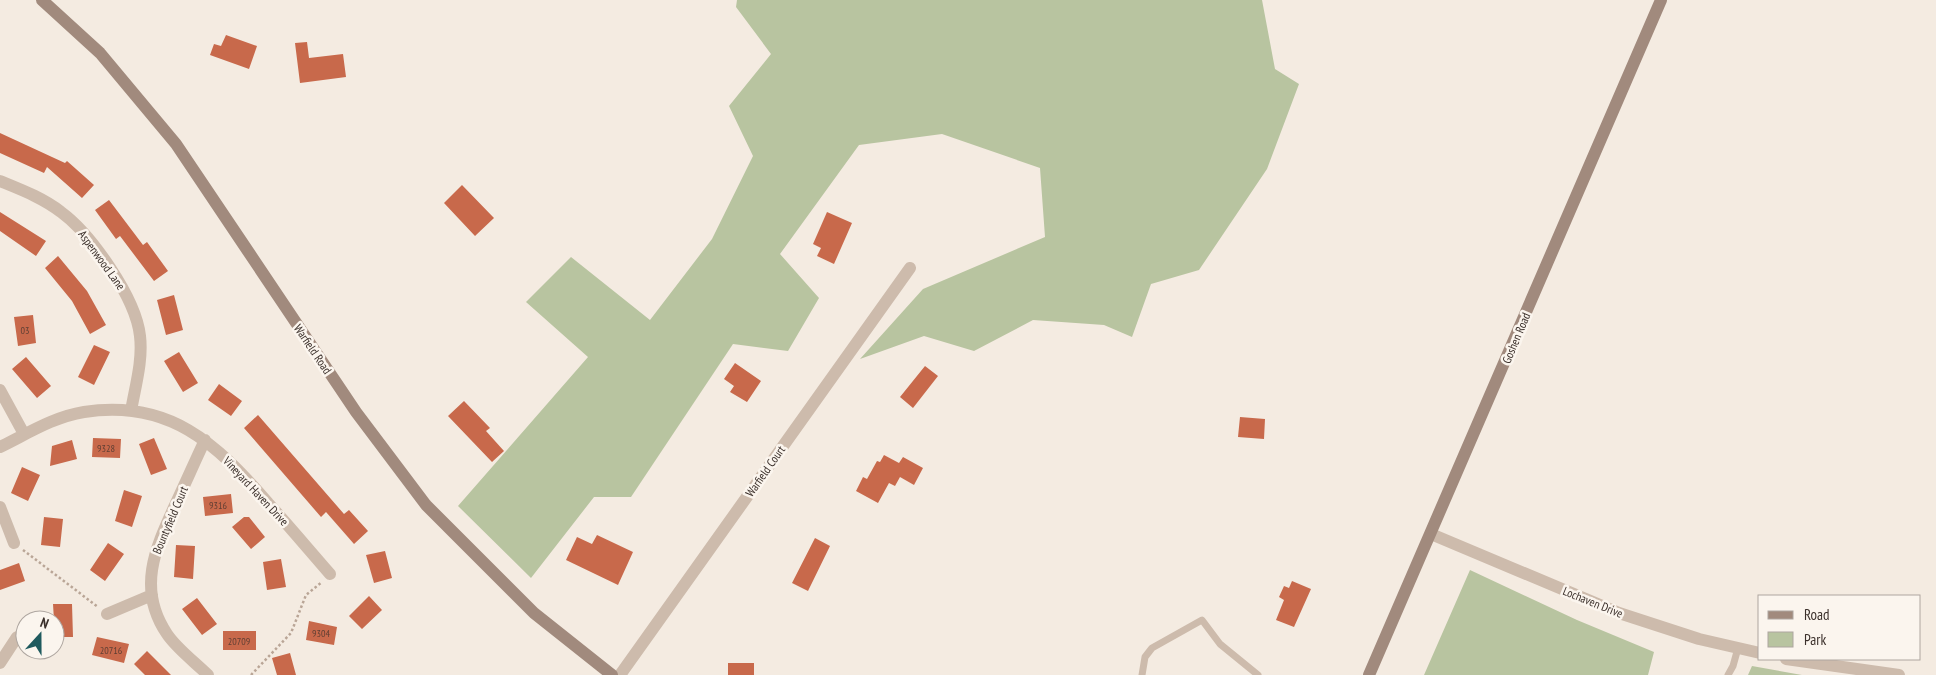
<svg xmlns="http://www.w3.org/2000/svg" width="1936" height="675" viewBox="0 0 1936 675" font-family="'PT Sans Narrow',sans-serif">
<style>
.green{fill:#b8c4a0}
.building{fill:#c8694b}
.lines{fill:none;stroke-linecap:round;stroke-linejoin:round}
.path{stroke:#b9a596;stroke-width:2.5;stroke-dasharray:2.5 2.5;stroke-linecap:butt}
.lane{stroke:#cdbbac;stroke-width:7}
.street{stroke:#cdbbac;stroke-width:12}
.secondary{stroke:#a18a7d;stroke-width:12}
.labels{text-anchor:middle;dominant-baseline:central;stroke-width:5;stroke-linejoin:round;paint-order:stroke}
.number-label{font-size:10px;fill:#5e3e33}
.street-label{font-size:12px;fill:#3b302b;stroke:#fbf5ee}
</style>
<rect width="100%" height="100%" fill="#f4ebe1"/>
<path class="green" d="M737,0H1262L1275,69L1299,84L1267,169L1199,270L1151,284L1132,337L1104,325L1033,320L974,351L924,336L860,359L923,289L1045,237L1040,168L942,134L859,145L780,254L819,298L788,351L733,344L631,497H594L531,578L458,506L588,357L526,302L571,257L650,320L712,239L753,156L729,106L771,54L736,7Z
M1470,570L1577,620L1654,652L1648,675H1424Z
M1752,666L1802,675H1748Z"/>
<path class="building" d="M226,35L257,46L249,69L210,55L214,44L221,46Z
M307,42L309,58L343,54L346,77L300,83L295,43Z
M0,133L65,163L67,161L94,185L82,198L47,167L44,173L0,153Z
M462,185L494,218L475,236L444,203Z
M109,200L143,245L147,242L168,271L154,281L120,236L116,239L95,210Z
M0,212L46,241L36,256L0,231Z
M827,212L852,223L834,264L817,256L821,248L813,244Z
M58,256L87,291L106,325L90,334L72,301L45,268Z
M174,295L183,330L166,335L157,300Z
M33,315L36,343L18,346L14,317Z
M94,345L110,352L94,385L78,377Z
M179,352L198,383L183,392L164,361Z
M26,357L51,386L37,398L12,369Z
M735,363L761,381L747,402L730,392L734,386L724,379Z
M925,366L938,376L913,408L900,397Z
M219,384L242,401L231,416L208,400Z
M464,401L490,428L486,431L504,451L492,462L448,416Z
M258,415L344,514L349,510L368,531L354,544L326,512L321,517L244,428Z
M1240,417L1265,419L1264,439L1238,437Z
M93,438L121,439L120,458L92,457Z
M154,438L167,469L151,475L139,444Z
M72,440L77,459L50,466L52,446Z
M884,455L899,463L903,457L923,468L914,485L900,477L895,486L889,483L878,503L856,491L863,477L867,479L877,461L880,462Z
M22,467L40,475L28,501L11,493Z
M124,490L142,496L132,527L115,521Z
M231,494L233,513L205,516L203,497Z
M44,517L63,519L60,547L41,545Z
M244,517H249L265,537L251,549L232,527Z
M597,535L633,552L618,585L566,560L577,537L592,544Z
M815,538L830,546L808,591L792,583Z
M108,543L124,554L105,581L90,570Z
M176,545L195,546L193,579L174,577Z
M385,551L392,578L374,583L366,555Z
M281,559L286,587L267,590L263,562Z
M19,563L25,581L0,590V570Z
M1292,581L1311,589L1294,627L1276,620L1284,600L1279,597L1284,586L1289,588Z
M369,596L382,610L362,629L349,616Z
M197,598L217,624L202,635L182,609Z
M53,604H72L73,637H55Z
M309,621L337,627L334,645L306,640Z
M223,631H256V650H223Z
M97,637L129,644L124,663L92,655Z
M147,651L171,675H145L134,664Z
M290,653L296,675H277L272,658Z
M728,663H754V675H728Z"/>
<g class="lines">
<path class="path" d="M23,550L98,607
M251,675L291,633L306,595L322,582"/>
<path class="lane" d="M1142,675L1145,657L1152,648L1202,620L1220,644L1258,675
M1728,675L1733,666L1738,648"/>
<path class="street" d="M0,181C22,190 43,198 61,212C91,234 136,298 140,336C143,361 135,387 131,411
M0,390L24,434
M205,440C195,461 186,482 176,503C156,547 136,588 167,634C177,649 195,662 208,675
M0,447C27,434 53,417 84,412C169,399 216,443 268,503C289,526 309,550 330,574
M0,507L14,543
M1431,534L1619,613L1699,639L1760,653
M107,614L152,595
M1786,659L1899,675
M0,663L17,637
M620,675L910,268"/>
<path class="secondary" d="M42,0L100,53L176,144L356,412L426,505L534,613L612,675
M1369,675L1661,0"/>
</g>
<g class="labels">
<g class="number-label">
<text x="25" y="330">03</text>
<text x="106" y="448">9328</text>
<text x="218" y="505">9316</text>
<text x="321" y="633">9304</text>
<text x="239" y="641">20709</text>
<text x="111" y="650">20716</text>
</g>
<g class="street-label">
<text transform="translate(102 260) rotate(54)">Aspenwood Lane</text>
<text transform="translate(1516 338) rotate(-67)">Goshen Road</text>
<text transform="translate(313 349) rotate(56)">Warfield Road</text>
<text transform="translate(765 471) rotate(-55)">Warfield Court</text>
<text transform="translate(256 491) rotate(47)">Vineyard Haven Drive</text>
<text transform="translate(170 520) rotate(-67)">Bountyfield Court</text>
<text transform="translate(1593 602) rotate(22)">Lochaven Drive</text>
</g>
</g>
<rect x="1758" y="595" width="162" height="65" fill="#fbf5ee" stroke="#aea6a0"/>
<rect x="1768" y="611" width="25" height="8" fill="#a18a7d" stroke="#aea6a0"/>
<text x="1804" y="620" font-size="15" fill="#3b302b">Road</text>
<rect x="1768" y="632" width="25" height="15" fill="#b8c4a0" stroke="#aea6a0"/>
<text x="1804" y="645" font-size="15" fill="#3b302b">Park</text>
<g transform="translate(40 635) rotate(21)"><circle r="24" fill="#fbf5ee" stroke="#aea6a0"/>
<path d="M0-4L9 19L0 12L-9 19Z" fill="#1f5a5e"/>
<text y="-8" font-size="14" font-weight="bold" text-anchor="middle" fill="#3b302b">N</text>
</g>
</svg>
